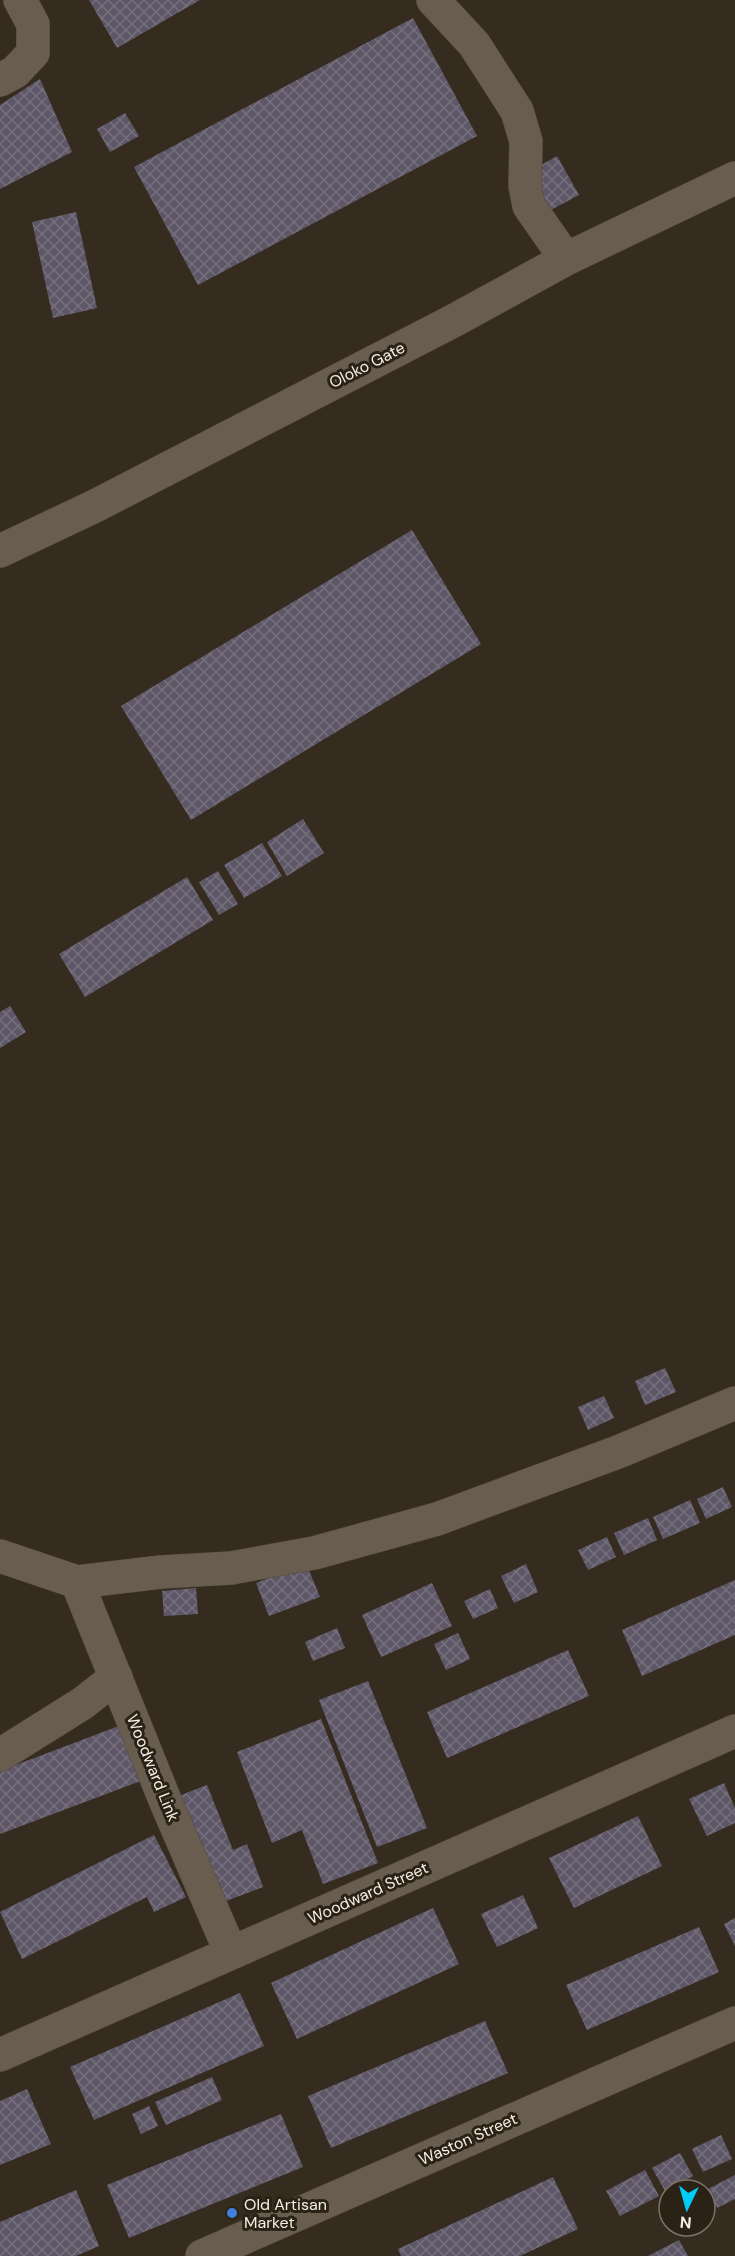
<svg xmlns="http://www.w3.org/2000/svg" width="735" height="2256" viewBox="0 0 735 2256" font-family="'DM Sans',sans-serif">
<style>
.building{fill:url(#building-cross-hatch)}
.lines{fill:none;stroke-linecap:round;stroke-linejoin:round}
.minor-casing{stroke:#51483d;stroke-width:34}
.minor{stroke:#685d4f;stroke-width:33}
.shop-dot{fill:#3f7fe0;stroke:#2b2216;stroke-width:2}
.labels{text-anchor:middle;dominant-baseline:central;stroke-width:6;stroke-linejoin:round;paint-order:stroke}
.street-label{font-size:16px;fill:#f4eee6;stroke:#2b2216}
.poi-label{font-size:16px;fill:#f4eee6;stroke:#2b2216;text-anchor:start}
</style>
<defs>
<pattern id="building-cross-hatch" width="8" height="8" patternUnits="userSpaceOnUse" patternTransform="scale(1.5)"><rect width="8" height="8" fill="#5e5767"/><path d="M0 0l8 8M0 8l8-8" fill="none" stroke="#766f7d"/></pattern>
</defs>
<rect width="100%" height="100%" fill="#352c1f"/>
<path class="building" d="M89,0H200L117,48Z
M413,18L477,136L198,285L134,167Z
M40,79L72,152L0,189V105Z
M125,113L139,136L110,152L97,129Z
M557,156L579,195L549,211L527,173Z
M76,212L97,308L53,318L32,222Z
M412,530L481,644L191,820L121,706Z
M303,819L324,853L287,876L267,842Z
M262,843L282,876L244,898L224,865Z
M218,871L238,904L219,915L199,882Z
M187,877L213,920L85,997L59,954Z
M10,1006L26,1032L0,1048V1012Z
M665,1368L676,1392L645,1405L635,1381Z
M604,1396L614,1418L588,1430L578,1407Z
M723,1487L732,1507L706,1519L697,1499Z
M690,1500L700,1523L663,1539L653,1517Z
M648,1518L657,1540L624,1555L614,1533Z
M607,1537L616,1557L588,1570L578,1550Z
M306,1563L320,1597L269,1616L256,1583Z
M526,1564L538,1592L514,1603L501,1576Z
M735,1580V1635L642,1676L622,1630Z
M432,1583L452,1626L381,1657L362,1615Z
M196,1588L198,1614L164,1616L162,1591Z
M490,1589L498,1608L473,1619L464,1601Z
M337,1628L345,1648L313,1661L305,1642Z
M458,1633L470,1659L446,1670L434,1644Z
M568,1650L589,1696L447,1758L427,1712Z
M368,1681L427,1828L377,1847L319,1700Z
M321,1719L378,1863L323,1884L302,1830L272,1843L237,1752Z
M124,1724L146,1779L0,1834V1771Z
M724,1783L735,1808V1823L707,1836L689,1799Z
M207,1785L233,1850L247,1844L263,1887L218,1904L176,1797Z
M638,1816L662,1866L574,1908L549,1858Z
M154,1835L186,1897L154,1912L147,1897L22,1959L0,1912Z
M523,1895L538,1928L497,1947L481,1914Z
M433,1908L459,1964L297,2039L271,1983Z
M735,1918V1946L724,1924Z
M699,1927L719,1972L587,2030L566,1985Z
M240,1993L264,2046L94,2120L70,2067Z
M485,2021L508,2073L331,2148L308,2096Z
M212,2077L222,2100L166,2125L155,2102Z
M27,2089L51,2144L0,2165V2101Z
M149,2106L158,2126L141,2134L132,2114Z
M281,2114L303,2167L129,2238L107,2185Z
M721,2135L732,2159L703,2172L692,2149Z
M680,2153L693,2176L665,2191L652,2168Z
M645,2170L659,2196L620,2216L606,2191Z
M735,2175V2199L717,2208L708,2189Z
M553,2177L578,2229L520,2256H401L398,2249Z
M76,2190L99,2246L76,2256H0V2222Z
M679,2240L688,2256H648Z"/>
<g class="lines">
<defs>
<path id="minor" d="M433,0L474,44L517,111L526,141L525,186L529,206L566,259
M0,80L15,72L33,53V24L20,0
M0,551L95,506L455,320L566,259L735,178
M0,1556L77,1582L161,1572L231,1568L314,1553L437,1519L618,1452L735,1403
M77,1582L165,1800L231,1953
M0,1755L83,1703L116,1677
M0,2055L735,1731
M202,2256L735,2023"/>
</defs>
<use href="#minor" class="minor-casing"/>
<use href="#minor" class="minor"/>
</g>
<circle class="shop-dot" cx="232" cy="2213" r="6"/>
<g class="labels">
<g class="street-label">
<text transform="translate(367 365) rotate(-27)">Oloko Gate</text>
<text transform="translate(153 1768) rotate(68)">Woodward Link</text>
<text transform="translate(368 1893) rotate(-24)">Woodward Street</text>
<text transform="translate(468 2139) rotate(-24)">Waston Street</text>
</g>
<g class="poi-label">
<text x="244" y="2204">Old Artisan<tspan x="244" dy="18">Market</tspan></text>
</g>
</g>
<g transform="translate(687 2208) rotate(185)"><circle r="28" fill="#2b2216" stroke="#7b7469" stroke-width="1.5"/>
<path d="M0-4.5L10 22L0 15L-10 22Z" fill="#00cbf9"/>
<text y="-9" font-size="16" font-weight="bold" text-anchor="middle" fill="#f4eee6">N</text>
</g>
</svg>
